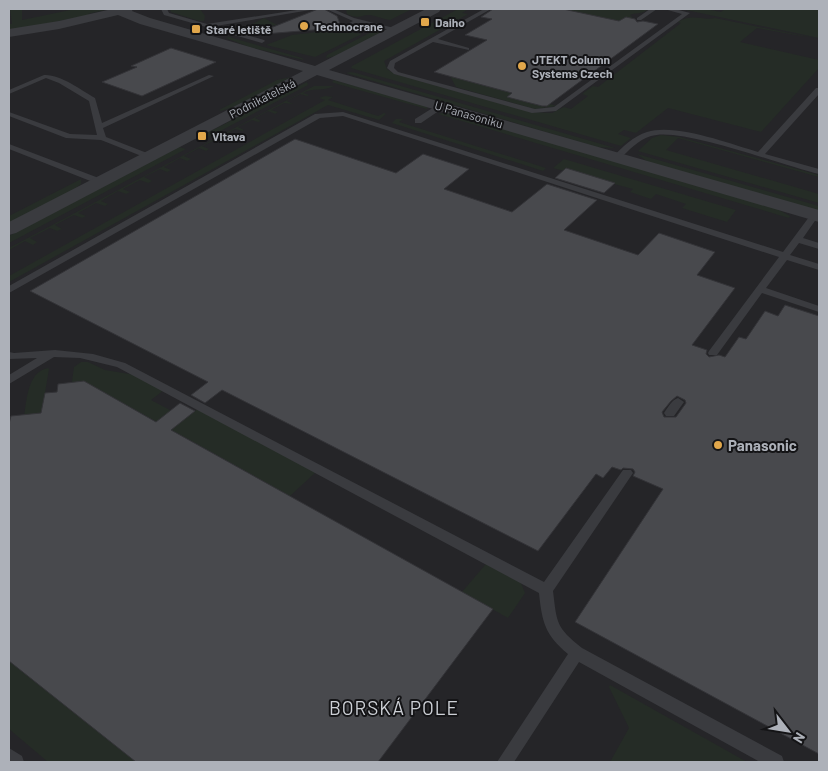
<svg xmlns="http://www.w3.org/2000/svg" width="828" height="771" viewBox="0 0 828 771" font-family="Barlow,sans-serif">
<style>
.built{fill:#252528}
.green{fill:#252c26}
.building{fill:#48494d;stroke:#333337;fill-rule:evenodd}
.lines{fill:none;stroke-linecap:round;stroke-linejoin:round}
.service{fill:#3a3b3f;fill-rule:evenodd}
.minor{fill:#3a3b3f;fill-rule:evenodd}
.poi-dot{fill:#e1a74b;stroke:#141416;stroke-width:2}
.labels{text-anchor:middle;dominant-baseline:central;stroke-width:4;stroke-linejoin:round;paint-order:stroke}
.far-poi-label{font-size:12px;font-weight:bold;fill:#adb1b9;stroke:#141416;text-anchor:start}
.far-street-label{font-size:12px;fill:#adb1b9;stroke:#141416}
.poi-label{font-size:15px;font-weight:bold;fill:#adb1b9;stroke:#141416;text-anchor:start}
.near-neighbourhood-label{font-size:19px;letter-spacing:1px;fill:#cdd0d6;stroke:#141416}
</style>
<rect width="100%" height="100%" fill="#19191b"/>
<path class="built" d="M9,9H819V762H9Z"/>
<path class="green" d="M10,9H22V20L75,9H109L88,14L90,15L9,31V24H12Z
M170,9H200L205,16L204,21H199L171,12Z
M346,9H412L390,20C383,19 376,16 370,15C359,15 360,20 347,14Z
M458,9L467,10L462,13L468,14L384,61L387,69L395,74L531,112L552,113L564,107L571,109L588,96L582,94L593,86L598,87L681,23L678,22C693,13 701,21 715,18L819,39L757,28L740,42L819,60V68L761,132L668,108L636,133L624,130L618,134L631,138L621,146L351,68L352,66Z
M563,9H642L647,10C640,15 635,12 630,15L634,19L626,17L619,21Z
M688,9H706L721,12L725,9H819V38L686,10Z
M264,18L277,25L262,27C260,36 248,36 241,30Z
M379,28L382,30L380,33L336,56L326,58L327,55Z
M335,30L362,34L315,57L266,45L292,35Z
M229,37L302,58L304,60L249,47L226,38Z
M351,72L356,73L615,148L597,147L346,73Z
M450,76L512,93L507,97L545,107L550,104L557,106L535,109L456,87Z
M291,77L245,103L221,111L219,110L277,80Z
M334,80L425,105L427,106V109L334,83L332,82Z
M307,82L308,85L209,137L203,135Z
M314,86H334C323,92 313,87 303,93L309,95L307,96L300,94L287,101L293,104L284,103L271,110L278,112L275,114L268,111L255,118L261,121L258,122L252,120L238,127L244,130L242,131L235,129L221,137L227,139L224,141L217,139L202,146L209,149L206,151L199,148L184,156L191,159L187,161L180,158L164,167L171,170L167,172L160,169L144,177L152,181L148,183L140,180L123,189L130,192L126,194L118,191L101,201L108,204L105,206L96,203L78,213L86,216L82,218L74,215L55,225L62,229L57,231L50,228L30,238L37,242L33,245L25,241L9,250V248Z
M325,96L333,97L328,100L378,116L384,113L386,114L379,120L328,105L9,282V276L325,100L319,98Z
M448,112L775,208L790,216L789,218L438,114Z
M396,119H403L399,122L546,168L543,171L392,123Z
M661,135L679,137L819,175V177L678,138L666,150L819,194V203L638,151L652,138Z
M179,147L186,149L9,243V236Z
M637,154L819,206V211L648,162Z
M564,159L736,210L727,222L682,208L686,204L656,194L651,199L630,192L633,189L553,168Z
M81,179V184L72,191L9,223V216Z
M81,362H88L105,370L135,375L164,390L151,400L185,418L198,409L316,472L290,496L85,382L71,389L74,367Z
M48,368L49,369L43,405L47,408L25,422H23C27,404 26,372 48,368Z
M486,564L521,583L525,593L508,618L462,592Z
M9,661L136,762H48L9,729Z
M610,685L747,762H610L629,728L609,687Z"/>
<path class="building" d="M318,9H324L337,16L341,26L338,28L264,34L263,31Z
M493,9H563L619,21L626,17L635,19L637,22L643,21L658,24L547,106H542L507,97L512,93L434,72L487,40L465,35L492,19L481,17Z
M171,48L216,62L142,96L102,82L137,67L131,66Z
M295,139L396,173L423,154L469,169L444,189L512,212L547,184L597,200L564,230L638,255L659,233L715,252L697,275L735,288L692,345L707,350L706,354L709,357L719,355L725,357L739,337L746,339L765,311L778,316L785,305L819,316V754L575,622L663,489L633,476L635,472L633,469L623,468L621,470L612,467L603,478L596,474L538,551L222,390L205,403L191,395L208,382L30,291ZM677,396L685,400L686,403L676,417H664L662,412L671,401Z
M566,168L615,183L604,193L555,178Z
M84,381L156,422L180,403L195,411L171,430L493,609L378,762H136L9,661V424L11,416L41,413L45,393L57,392L58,384Z"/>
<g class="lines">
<path class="service" d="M161,9H167L169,13L207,24L303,9H316L216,26L264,40L265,41L262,43L164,15Z
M326,9H333L354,18L398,29L395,31L360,23L344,30H340V28L353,21Z
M484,9H491L438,39L469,48V50L433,42L395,63L394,68L398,72L535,109L554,107L682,14L664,9H675L690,13L556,111L532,113L394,74L387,68L390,61Z
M650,9H657L641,20H637V18Z
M44,75C60,74 81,90 95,98L102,123L209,75L214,76L103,128L106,137L152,155L153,157L149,159L101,140L66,138L9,116V112L70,134L97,135L89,101L59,83L46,78L9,94V90Z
M816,88H819V94L765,154L819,169V174C783,166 681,126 651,136C638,140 629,150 620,159L613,157C622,147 634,136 647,132C676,123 730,144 758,152Z
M439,104L446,106L421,123H415V119Z
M343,112L783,252L812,213H818L819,215L803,238L819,243V249L799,243L790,255L819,264V270L787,260L766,288L819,306V312L762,293L717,355H709L708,353L709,351L779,257L343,116L320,118L9,293V286L315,114Z
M9,144L104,180L105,182L101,185L98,184L9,149Z
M55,350L93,354L125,363L544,582L623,470H631L633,473L631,476L553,591C557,624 556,627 582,648L782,756L784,762H760L579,662L514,762H497L568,654C545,635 542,622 539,593L117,367L80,358L54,357L9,384V375L37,358L9,359V352L14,353Z
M678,398L684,402L674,416H666L664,413C668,407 672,400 678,398Z
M9,748L22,756L24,762H9Z"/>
<path class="minor" d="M112,9H133L132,11L150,18L315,66L426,9H441L439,12L329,70L819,210V222L317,75L16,233L9,235V222L303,71L140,24L118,15L59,29L9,37V29L59,21Z"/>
</g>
<g class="poi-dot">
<rect x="420" y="17" width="10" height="10" rx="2.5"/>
<circle cx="304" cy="26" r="5"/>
<rect x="191" y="24" width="10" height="10" rx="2.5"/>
<circle cx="522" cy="66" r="5"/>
<rect x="197" y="131" width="10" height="10" rx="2.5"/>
<circle cx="718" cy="445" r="5"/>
</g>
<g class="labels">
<g class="far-poi-label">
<text x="435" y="22">Daiho</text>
<text x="314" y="26">Technocrane</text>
<text x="206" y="29">Staré letiště</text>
<text x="532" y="59">JTEKT Column<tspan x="532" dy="14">Systems Czech</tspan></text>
<text x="212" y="136">Vltava</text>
</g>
<g class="far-street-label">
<text transform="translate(262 98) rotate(-27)">Podnikatelská</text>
<text transform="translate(469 114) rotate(16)">U Panasoniku</text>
</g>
<g class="poi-label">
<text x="728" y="445">Panasonic</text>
</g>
<g class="near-neighbourhood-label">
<text x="394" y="707">BORSKÁ POLE</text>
</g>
</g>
<rect width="828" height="771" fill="none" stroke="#adb1b9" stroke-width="20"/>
<g transform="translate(788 731) rotate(121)" stroke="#141416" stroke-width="4" paint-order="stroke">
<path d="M0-4L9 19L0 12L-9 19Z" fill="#adb1b9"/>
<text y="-8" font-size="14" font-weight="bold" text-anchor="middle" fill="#adb1b9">N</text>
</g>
</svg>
